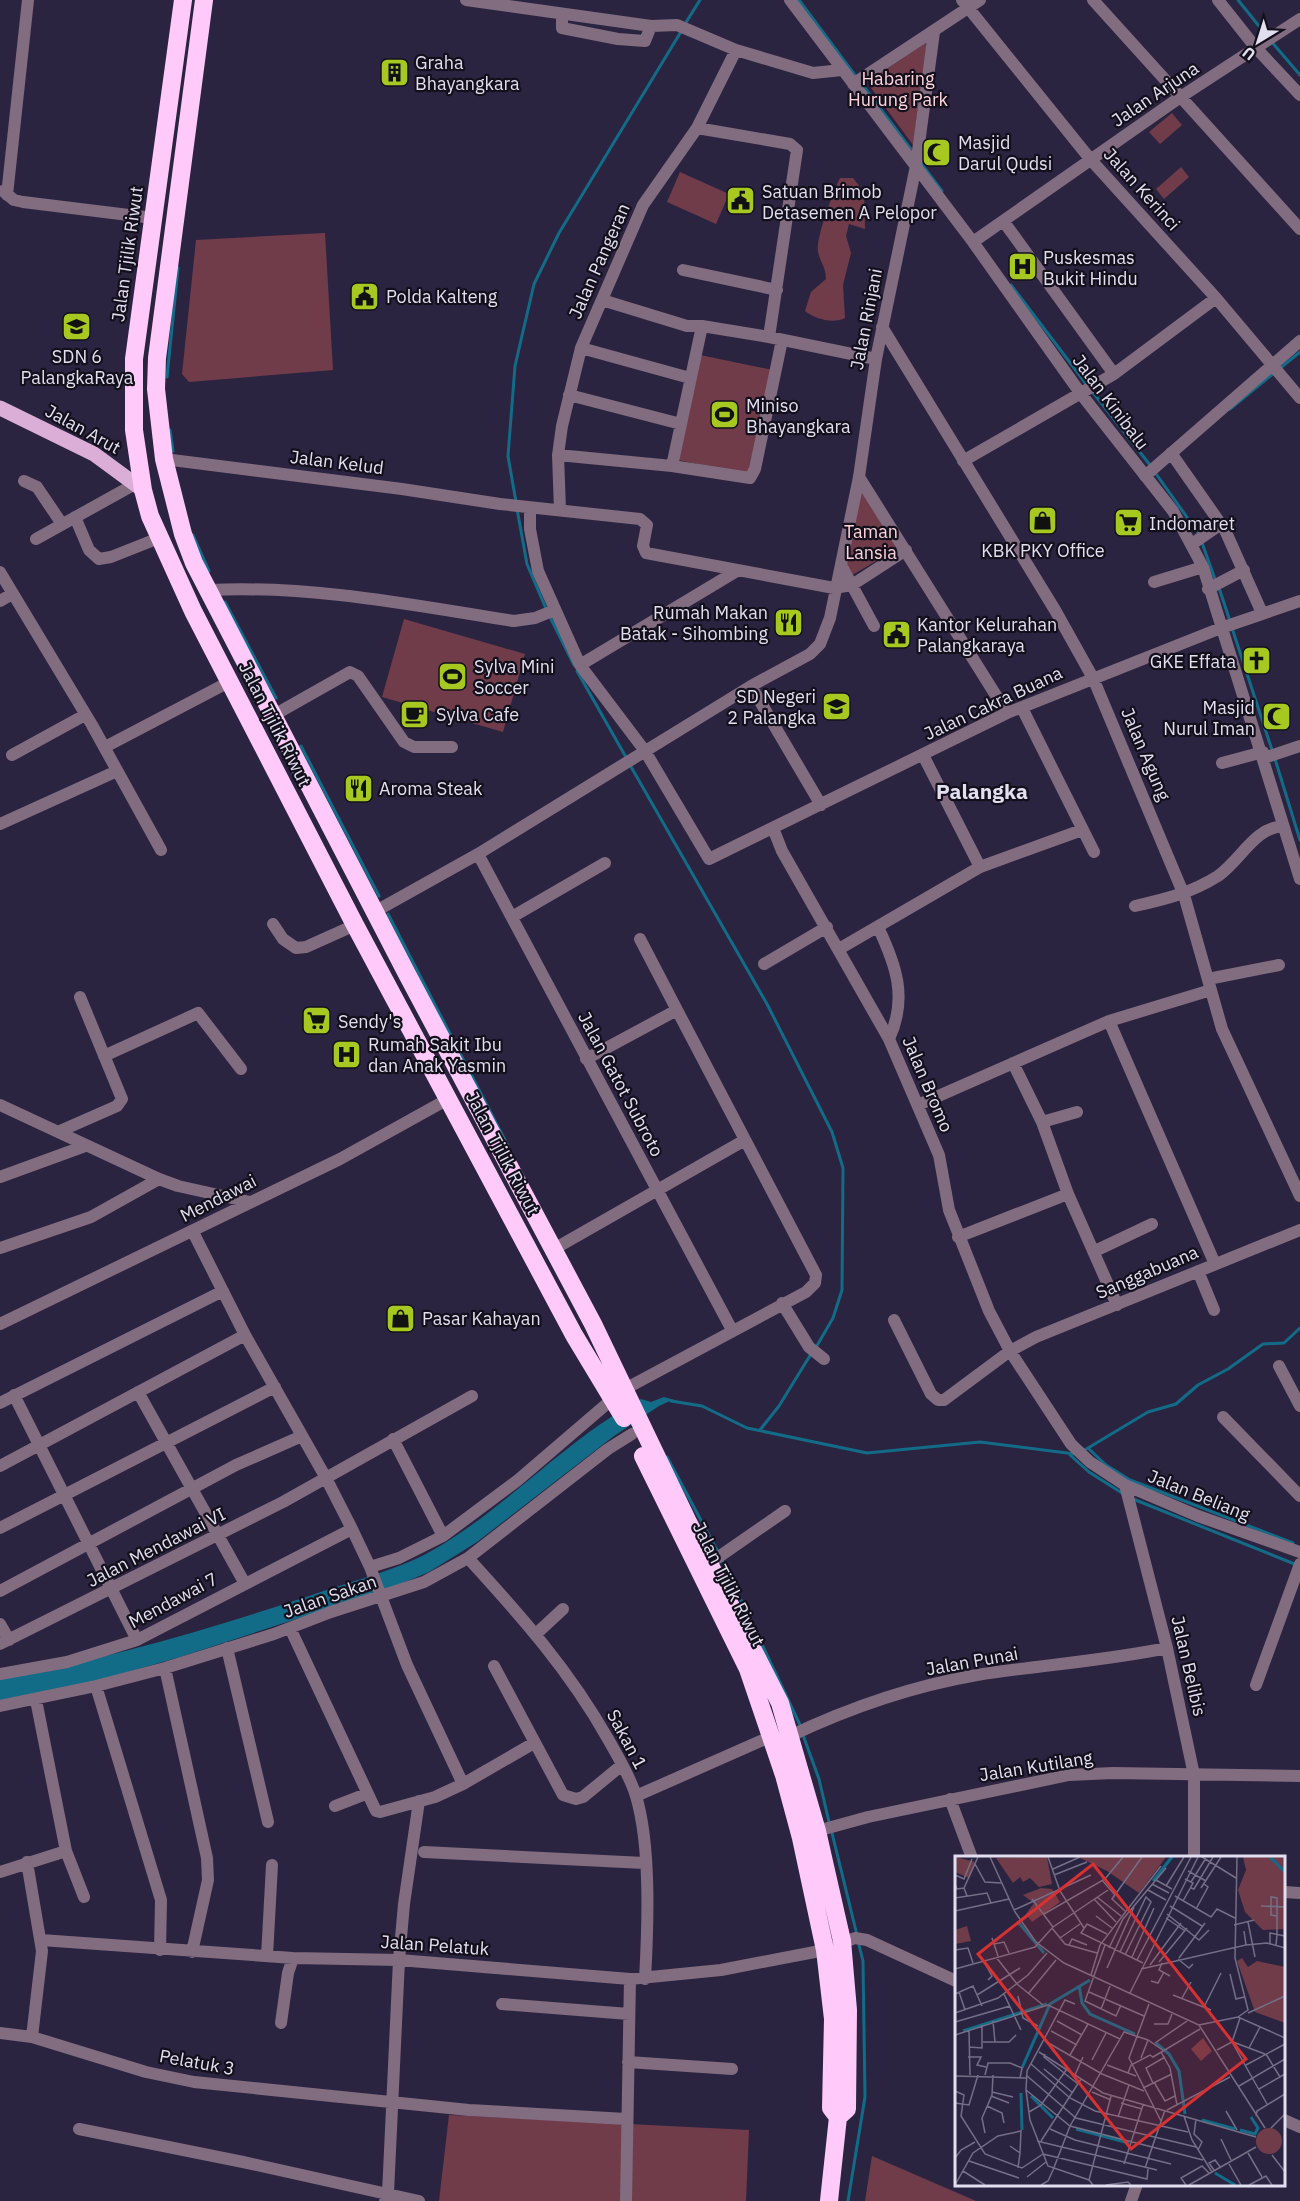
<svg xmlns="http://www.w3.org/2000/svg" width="1300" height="2201" viewBox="0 0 1300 2201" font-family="'IBM Plex Sans',sans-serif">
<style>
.green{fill:#703c4a}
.water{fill:#126c88}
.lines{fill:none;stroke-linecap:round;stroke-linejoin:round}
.stream{stroke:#126c88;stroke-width:3}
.minor{stroke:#826c80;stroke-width:12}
.major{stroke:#dbaed8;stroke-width:15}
.highway{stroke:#ffc9fa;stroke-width:18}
.labels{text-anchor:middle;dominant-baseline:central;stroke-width:4.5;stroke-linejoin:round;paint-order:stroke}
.poi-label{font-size:18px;fill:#e2dff1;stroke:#13101c;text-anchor:start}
.park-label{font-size:18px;fill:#fed4dd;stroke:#13101c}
.street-label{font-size:18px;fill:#e2dff1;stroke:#13101c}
.quarter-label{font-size:21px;font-weight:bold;fill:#e2dff1;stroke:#13101c}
.inset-river{fill:none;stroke:#126c88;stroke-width:3}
.inset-road{fill:none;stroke:#746f87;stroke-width:1.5}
.view{fill:#d73132;fill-opacity:0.15;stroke:#d73132;stroke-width:3}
.inset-edge{fill:none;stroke:#e2dff1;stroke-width:3}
</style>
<rect width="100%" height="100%" fill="#2b2440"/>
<path class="green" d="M927,42L913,145L871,88L875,77Z
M1172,113L1182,125L1160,144L1149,132Z
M1181,167L1189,177L1164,199L1156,189Z
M680,172L729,194L716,224L667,202Z
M840,178H853L864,192L865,229L849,224L846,236L851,253L843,285L845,318C833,324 815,319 805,311L811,292L826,279C826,267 820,262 818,252C815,240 834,190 840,178Z
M325,233L333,370L189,382L182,374L196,240Z
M700,355L773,370L751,475L678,460Z
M861,493L866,494L897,544L892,552L852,575L846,566Z
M404,619L525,654L503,732L382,697Z
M449,2115L749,2130L746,2201H439Z
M872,2156L976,2201H865Z"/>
<path class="water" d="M664,1397L678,1401H670L659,1406L614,1436L477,1542L429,1572L388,1589L180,1657L82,1685L0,1700V1678C106,1660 210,1629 312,1595C354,1580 401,1570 440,1546C511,1503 567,1439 641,1399L651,1402Z"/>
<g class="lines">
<path class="stream" d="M799,0L857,78
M1238,0L1267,36
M685,24L700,0
M1271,41L1300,75
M861,83L913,152
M920,162L942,191
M1011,285L1087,385
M1279,369L1300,352
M167,377L178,268
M1091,390L1150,465
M1230,409L1274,373
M170,430L173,451
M1154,471L1199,534
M516,502L508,456L515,366L534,284L559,233L682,30
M517,509L527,564L547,611
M193,535L209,571
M1201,540L1216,582
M1219,588L1230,621
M225,602L276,698
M550,617L574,665
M1232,628L1273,753
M577,671L627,759
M301,746L379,896
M1275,759L1300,840
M630,765L767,1004L832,1132L843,1168L842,1290L833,1318L815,1349
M388,914L508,1146
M671,1401L702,1406L747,1428L867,1453L980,1442L1075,1454
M760,1430L779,1406L811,1354
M1088,1448L1106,1465L1130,1480L1293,1543
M1083,1451L1148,1412L1176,1404L1198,1385L1228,1369L1263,1344L1284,1343L1300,1328
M1069,1454L1089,1472L1122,1493
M667,1457L718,1552
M1133,1499L1297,1565
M721,1558L801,1727
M803,1735L819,1779L829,1822
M832,1833L857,1935
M848,2201L865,2097L863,1961L858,1941"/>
<path class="minor" d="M466,0L651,26L677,25L736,50L813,73L842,70
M790,0L973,242L1081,394L1173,511L1203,567L1300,879
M962,0L1091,160L1216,298L1300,398
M1093,0L1300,229
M1218,0L1256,48L1300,95
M562,14V28L618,39L645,41L651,26
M853,84L980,0
M697,128L790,144L797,150L769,337
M3,191L14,200L23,202L153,218
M7,195L28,0
M1004,222L1114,374
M973,242L1179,98L1300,19
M683,270L777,290
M602,300L687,326H702L769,337L876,359
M882,327L1055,610L1093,678L1184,895L1222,1029L1300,1196
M581,348L690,378
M569,395L681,424
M1171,453L1225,530L1262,613
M558,455L672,466L750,478L755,469L782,340
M164,459L402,489L500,504L640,519L647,525L643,546L646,553L834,588L852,585L906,550
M963,461L1114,374L1216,298
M672,466L702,326
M1145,476L1300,341
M859,477L1007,713
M24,481L37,487L62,524
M530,508V529L538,571L580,665L645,751L709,859L1007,713L1221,628L1300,601
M560,510L558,455L562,426L581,348L643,205L697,128L736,50
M75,517L89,550L99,559L111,557L159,538
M36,539L135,484
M1192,544L1221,524
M841,565L874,626
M0,572L92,725L161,850
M1154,582L1203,567
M1208,589L1244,570
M209,590C313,585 412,605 514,621L535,618L555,610
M0,601L12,594
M580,665L735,572
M751,686L821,805
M1022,708L1094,852
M274,715L350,672L358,676L404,742L414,747H452
M105,747L229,682
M12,755L85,715
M923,755L980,867
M1264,758L1300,746
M1222,763L1263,752
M0,824L117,771
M773,828L782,851L889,1039L939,1155L949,1210L989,1311L1010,1351L1071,1444L1090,1462L1125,1485L1198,1516L1300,1552
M478,854L732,1330
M1135,906C1166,899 1191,893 1218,876C1241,860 1254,828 1283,826
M376,911L478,854L751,686L810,654L820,644L830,618L859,477L876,359L916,166L934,32
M512,917L605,863
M273,924L283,939L296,948L306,947L355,925
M878,927C896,965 908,998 889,1039
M640,939L677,1010
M839,949L980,867L1082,830
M764,964L827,927
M1208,979L1279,965
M1109,1021L1215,1264
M104,1056L198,1013L241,1069
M1013,1063L1042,1122L1068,1194L1117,1305
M0,1105L159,1179L178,1186L250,1202
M918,1105L1109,1021L1211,990
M1042,1122L1077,1112
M60,1131L117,1106L122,1099L80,997
M0,1177L85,1146
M193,1232L245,1335L326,1478L352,1529L370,1567L407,1665L463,1784L435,1797L380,1812L376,1811L290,1628
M958,1237L1068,1194
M0,1248L91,1217L159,1179
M554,1249L745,1140
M1095,1251L1152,1224
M1198,1271L1214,1310
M782,1303L809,1347L824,1359
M894,1320L931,1394L938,1400H944L1010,1351L1036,1337L1300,1230
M0,1324L340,1159L450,1098
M1279,1366L1300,1406
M138,1392L244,1582
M14,1395L137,1640
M0,1403L223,1291
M1223,1417L1300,1496
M393,1439L443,1536
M0,1466L245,1335
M1125,1485L1167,1648L1194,1775V1858
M0,1528L275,1387
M468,1558C521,1616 569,1670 608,1739C618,1757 630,1776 636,1796C651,1846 648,1926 645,1979
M710,1563L785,1511
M370,1567L399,1558L443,1536L518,1480L623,1390L806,1292L815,1283L816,1275L677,1010L586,1059
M0,1591L236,1465L302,1436
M0,1624L9,1640
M536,1634L563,1609
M0,1644L283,1502L472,1396
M227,1648L268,1822
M494,1666L563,1795L576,1799L583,1797L622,1765
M165,1668L207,1858L208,1880L192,1952
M0,1674L67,1662L137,1640L352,1529
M1256,1685L1300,1564
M96,1686L161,1900L160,1950
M0,1706L96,1686L165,1668L274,1634L331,1612L424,1582L468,1558L608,1449L632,1434
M790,1736C849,1708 913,1686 977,1675C1041,1665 1104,1661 1167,1648
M463,1784L534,1743
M636,1796L772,1736
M950,1799L972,1858
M335,1806L366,1794
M817,1831L868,1817L1069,1775L1113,1773L1300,1776
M66,1851L84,1897
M424,1852L644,1863
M27,1862L42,1951L32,2037
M0,1872L66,1851L36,1700
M1284,1892L1300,1893
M41,1940L293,1958L399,1960L630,1979L721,1970L825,1950L855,1938L867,1940L956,1981
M267,1956L272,1865
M502,2004L629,2014
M281,2023L288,1973L293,1958
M0,2033L32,2037L146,2072L194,2082L469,2110L626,2119
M628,2062L732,2069
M1284,2120L1300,2127
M79,2129L243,2162L419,2201
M385,2201L388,2193L399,1960L404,1904L419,1801
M626,2201L630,1979
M1131,2201L1137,2184"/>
<path class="major" d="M0,408L94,454L143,490"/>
<path class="highway" d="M183,0L134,359V430L143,490L150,516L193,611L355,925L574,1335L624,1418
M204,0L157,358L156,389L164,459L183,534L194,563L407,974L593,1324L687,1520L780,1703L817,1831L842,1941L848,2010L847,2109L838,2117L829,2201
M643,1456L748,1669L784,1775L801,1838L825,1950L833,2019L831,2108L838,2117"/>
</g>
<defs>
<symbol id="building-square" viewBox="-11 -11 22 22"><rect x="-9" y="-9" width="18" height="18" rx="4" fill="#a6c821" stroke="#13101c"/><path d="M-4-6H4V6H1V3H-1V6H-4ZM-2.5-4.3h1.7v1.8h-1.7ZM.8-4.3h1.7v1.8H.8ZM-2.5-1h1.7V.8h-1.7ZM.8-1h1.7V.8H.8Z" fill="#111"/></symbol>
<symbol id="mosque-square" viewBox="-11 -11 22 22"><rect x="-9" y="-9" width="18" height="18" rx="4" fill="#a6c821" stroke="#13101c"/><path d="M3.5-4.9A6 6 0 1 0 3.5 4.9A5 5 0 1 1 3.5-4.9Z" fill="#111"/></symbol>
<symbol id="civic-square" viewBox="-11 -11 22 22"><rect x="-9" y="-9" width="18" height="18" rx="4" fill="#a6c821" stroke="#13101c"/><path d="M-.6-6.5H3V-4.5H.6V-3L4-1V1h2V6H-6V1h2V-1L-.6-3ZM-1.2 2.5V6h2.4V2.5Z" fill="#111"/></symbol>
<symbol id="hospital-square" viewBox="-11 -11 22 22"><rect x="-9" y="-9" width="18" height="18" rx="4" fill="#a6c821" stroke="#13101c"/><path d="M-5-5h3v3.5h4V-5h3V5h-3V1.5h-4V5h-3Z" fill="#111"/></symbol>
<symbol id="school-square" viewBox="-11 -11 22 22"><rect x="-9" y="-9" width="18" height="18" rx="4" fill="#a6c821" stroke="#13101c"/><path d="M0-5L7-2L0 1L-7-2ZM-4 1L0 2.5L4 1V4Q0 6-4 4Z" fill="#111"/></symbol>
<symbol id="stadium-square" viewBox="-11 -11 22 22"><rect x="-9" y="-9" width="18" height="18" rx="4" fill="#a6c821" stroke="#13101c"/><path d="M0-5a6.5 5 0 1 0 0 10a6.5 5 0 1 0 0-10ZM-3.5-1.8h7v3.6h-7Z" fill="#111"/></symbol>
<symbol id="shop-square" viewBox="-11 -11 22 22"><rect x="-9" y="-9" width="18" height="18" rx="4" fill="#a6c821" stroke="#13101c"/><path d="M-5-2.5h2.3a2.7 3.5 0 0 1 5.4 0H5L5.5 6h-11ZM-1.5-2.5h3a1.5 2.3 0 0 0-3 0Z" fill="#111"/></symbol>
<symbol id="supermarket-square" viewBox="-11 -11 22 22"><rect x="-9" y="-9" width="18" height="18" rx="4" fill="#a6c821" stroke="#13101c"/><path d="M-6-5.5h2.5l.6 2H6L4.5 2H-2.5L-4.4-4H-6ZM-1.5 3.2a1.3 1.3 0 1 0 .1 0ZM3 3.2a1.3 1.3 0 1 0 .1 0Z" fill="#111"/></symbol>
<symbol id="restaurant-square" viewBox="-11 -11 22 22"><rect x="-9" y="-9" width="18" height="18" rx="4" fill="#a6c821" stroke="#13101c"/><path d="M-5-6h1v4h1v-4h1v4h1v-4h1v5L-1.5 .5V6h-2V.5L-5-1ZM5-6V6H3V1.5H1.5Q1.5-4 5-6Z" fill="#111"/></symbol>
<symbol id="church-square" viewBox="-11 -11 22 22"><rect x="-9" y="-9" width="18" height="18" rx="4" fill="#a6c821" stroke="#13101c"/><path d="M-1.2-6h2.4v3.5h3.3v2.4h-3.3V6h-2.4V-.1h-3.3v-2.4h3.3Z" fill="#111"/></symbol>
<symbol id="cafe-square" viewBox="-11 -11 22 22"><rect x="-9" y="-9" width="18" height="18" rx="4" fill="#a6c821" stroke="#13101c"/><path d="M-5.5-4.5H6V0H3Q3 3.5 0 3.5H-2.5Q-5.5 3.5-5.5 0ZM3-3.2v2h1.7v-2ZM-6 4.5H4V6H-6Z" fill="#111"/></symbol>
</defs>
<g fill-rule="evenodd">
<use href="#building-square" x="378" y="56" width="33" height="33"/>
<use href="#mosque-square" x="920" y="136" width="33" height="33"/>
<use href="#civic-square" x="724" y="184" width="33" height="33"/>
<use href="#hospital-square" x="1006" y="250" width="33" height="33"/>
<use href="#civic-square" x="348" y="280" width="33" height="33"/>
<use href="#school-square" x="60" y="310" width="33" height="33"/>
<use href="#stadium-square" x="708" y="398" width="33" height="33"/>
<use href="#shop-square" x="1026" y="504" width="33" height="33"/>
<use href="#supermarket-square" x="1112" y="506" width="33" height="33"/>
<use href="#restaurant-square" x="772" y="606" width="33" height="33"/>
<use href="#civic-square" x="880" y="618" width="33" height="33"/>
<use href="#church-square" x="1240" y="644" width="33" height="33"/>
<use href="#stadium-square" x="436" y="660" width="33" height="33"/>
<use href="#school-square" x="820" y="690" width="33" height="33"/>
<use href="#cafe-square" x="398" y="698" width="33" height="33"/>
<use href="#mosque-square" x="1260" y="700" width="33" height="33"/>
<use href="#restaurant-square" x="342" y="772" width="33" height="33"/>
<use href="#supermarket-square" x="300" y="1004" width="33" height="33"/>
<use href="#hospital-square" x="330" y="1038" width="33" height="33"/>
<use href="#shop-square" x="384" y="1302" width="33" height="33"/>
</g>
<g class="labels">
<g class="poi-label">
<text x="415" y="62">Graha<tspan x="415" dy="21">Bhayangkara</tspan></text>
<text x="958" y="142">Masjid<tspan x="958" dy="21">Darul Qudsi</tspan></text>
<text x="762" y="191">Satuan Brimob<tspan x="762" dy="21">Detasemen A Pelopor</tspan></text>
<text x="1043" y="257">Puskesmas<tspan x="1043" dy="21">Bukit Hindu</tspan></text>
<text x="386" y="296">Polda Kalteng</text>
<text x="77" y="356" text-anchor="middle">SDN 6<tspan x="77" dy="21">PalangkaRaya</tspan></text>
<text x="746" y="405">Miniso<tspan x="746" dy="21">Bhayangkara</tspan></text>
<text x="1149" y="523">Indomaret</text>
<text x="1043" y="550" text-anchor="middle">KBK PKY Office</text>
<text x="768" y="612" text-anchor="end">Rumah Makan<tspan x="768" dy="21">Batak - Sihombing</tspan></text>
<text x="917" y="624">Kantor Kelurahan<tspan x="917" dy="21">Palangkaraya</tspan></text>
<text x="1236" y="661" text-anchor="end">GKE Effata</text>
<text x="474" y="666">Sylva Mini<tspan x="474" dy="21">Soccer</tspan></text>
<text x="816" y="696" text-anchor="end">SD Negeri<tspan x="816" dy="21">2 Palangka</tspan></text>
<text x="1255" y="707" text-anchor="end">Masjid<tspan x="1255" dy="21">Nurul Iman</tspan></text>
<text x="436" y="714">Sylva Cafe</text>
<text x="379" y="788">Aroma Steak</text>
<text x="338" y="1021">Sendy's</text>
<text x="368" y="1044">Rumah Sakit Ibu<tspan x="368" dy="21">dan Anak Yasmin</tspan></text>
<text x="422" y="1318">Pasar Kahayan</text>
</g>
<g class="park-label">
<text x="898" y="78">Habaring<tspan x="898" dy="21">Hurung Park</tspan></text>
<text x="871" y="531">Taman<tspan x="871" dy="21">Lansia</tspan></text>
</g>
<g class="street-label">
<text transform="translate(1155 94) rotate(-34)">Jalan Arjuna</text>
<text transform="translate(1142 189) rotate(48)">Jalan Kerinci</text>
<text transform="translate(127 254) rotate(-82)">Jalan Tjilik Riwut</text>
<text transform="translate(599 261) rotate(-66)">Jalan Pangeran</text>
<text transform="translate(866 319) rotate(-79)">Jalan Rinjani</text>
<text transform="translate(1111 402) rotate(53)">Jalan Kinibalu</text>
<text transform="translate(83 429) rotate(29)">Jalan Arut</text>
<text transform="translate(337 462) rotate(7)">Jalan Kelud</text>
<text transform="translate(993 703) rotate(-25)">Jalan Cakra Buana</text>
<text transform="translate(275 724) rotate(63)">Jalan Tjilik Riwut</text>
<text transform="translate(1146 754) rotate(67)">Jalan Agung</text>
<text transform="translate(621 1084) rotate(62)">Jalan Gatot Subroto</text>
<text transform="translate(928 1084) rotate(67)">Jalan Bromo</text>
<text transform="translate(503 1153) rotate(62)">Jalan Tjilik Riwut</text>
<text transform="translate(218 1198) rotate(-27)">Mendawai</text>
<text transform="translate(1147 1272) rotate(-23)">Sanggabuana</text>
<text transform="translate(1199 1495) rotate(22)">Jalan Beliang</text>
<text transform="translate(156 1547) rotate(-27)">Jalan Mendawai VI</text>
<text transform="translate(729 1584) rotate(63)">Jalan Tjilik Riwut</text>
<text transform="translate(330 1596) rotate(-19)">Jalan Sakan</text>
<text transform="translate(173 1600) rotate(-28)">Mendawai 7</text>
<text transform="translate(972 1661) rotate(-10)">Jalan Punai</text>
<text transform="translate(1189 1666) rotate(77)">Jalan Belibis</text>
<text transform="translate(627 1739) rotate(62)">Sakan 1</text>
<text transform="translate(1036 1766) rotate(-9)">Jalan Kutilang</text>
<text transform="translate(435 1945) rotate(4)">Jalan Pelatuk</text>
<text transform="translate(197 2062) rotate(10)">Pelatuk 3</text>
</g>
<g class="quarter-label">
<text x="982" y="791">Palangka</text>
</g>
</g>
<g transform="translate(955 1856)">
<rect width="330" height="330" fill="#2b2440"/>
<path d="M0,1L20,6L14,22L0,16ZM92,1L97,28L84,31L75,22L68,26L65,21L58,27L41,2ZM123,1H211L184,37L152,15ZM288,1H330V73L308,74L290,56L283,34L291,14ZM86,32L97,33L105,46L77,66L71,58L79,47L68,39ZM12,70L16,85L0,88V74ZM287,102L293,111L302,105L330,111V167L300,156L282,105ZM248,182L257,195L246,205L236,193ZM301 285a13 13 0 1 1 26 0a13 13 0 1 1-26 0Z" fill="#703c4a"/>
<path class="inset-river" d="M315,1L330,16M198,25L217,1M64,67L89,97M124,129L127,147L135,158L180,178M8,175L92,148M201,187L214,198L224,215L230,258M67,212L95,148L135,124M66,237L67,274M76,240L98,262M247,264L280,273M121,273L174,287M285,274L300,278L303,272L296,261M260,317L280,329"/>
<path class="inset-road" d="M35,1L60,56L81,86L109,107L244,169L310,272M93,1L105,35L129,72M247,1L281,22M282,1L280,102L293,154L283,161M20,8L30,26L46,27M98,13L125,1M233,15L251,25M0,19L9,23L17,3M99,19L132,6M147,24L160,39M201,24L217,33M236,26L251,2M0,28L2,33L9,32L12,40M197,28L214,37M211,30L229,1M9,32L23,1M236,32L239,33L258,1M246,32L266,1M193,34L211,44M220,40L256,61L262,53L280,62M142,41L166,60M0,42L32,37L36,47M77,43L98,71M139,43L161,66M228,45L238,27L230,23M215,50L247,70M306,50L330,51M241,53L253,31L249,28M59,54L136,19M0,55L54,43M170,55L157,43L187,1M89,58L150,23L168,1M212,58L244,84L254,74M141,60L157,72M211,62L230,75M293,66L300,101M279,69L299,64M97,72L110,88L142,97M152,78L132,68L126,77L188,107M37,82L43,100M105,82L125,68M39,88L49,86L54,97M315,88V77L330,80M114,89L117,83L132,89M150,89L130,145L161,160L166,149M291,89L312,87L330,92M321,89L322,79V42L316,41V59L322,60M154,92L168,63L211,12M0,94L13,92L18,107M165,96L191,41L196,46L170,99M41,101L62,128L88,149M177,101L199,52M224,102L250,67M223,103L234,112L238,108M28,104L37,120L33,124M182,104L236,1M204,106L232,72M207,107L204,114L215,120M195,109L226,67M152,112L179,51M0,113L80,91L98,71L153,34M186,113L291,89L289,75M275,118L281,143L289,141M136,119L145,89L206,10M196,125L203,127L209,116M4,136L10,154M134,136L189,160M175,137L243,1M0,138L18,130L27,150M49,138L66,174M73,138L101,104M22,139L65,112M218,139L256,154M63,140L68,162L83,170M227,142L236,126M120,148L110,144L72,215L71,234L75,264L93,310L134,324L138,329M194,148L174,202L206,265M249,151L266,117M146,153L155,130M0,157L43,142L73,119L92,97M293,157L330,140M38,165L40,186M102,165L127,179M0,166L55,150M199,168H213L217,158M244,169L283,161L330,182M14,175L15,219M96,175L122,189M0,179L93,149L165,183M90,185L147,218L189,235M28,186H54L61,179M277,186L312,248M278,186L310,198M200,187L232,165M14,191L27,192V169M294,192L305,171M262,194L277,186L285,162M84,196L148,237L301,281M206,196L215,212L222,249M90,198L89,201L123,228M311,198L325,221M115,199L133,168M13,201H26L22,209L31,211M186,202L193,184M137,204L151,177M76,208L115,242L140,255L233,276M152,209L181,220M291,209L330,188M89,213L118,237M173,217L176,209L195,199L198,201L245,173M30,219L33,207H55L67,212L65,222M71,219L121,262L241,291M120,219L128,201M0,220L71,222M199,226L210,245L220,240M198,227L191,212L210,201M284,230L330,203M188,232L217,218M304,233L330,218M71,234L115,270L248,304M0,235L9,239L6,260L30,298L67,312L88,298M37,236L58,241M137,236L156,244M36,240L54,247M0,247L14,249L23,219M166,247L187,253M32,250L47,257L49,267M212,254L275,221M271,255L282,274M74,256L86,249L112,213M229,260L237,284L257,316M301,260L302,255L330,238M163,261L174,229M241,263L239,278L247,286L243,294M316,272L330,258M95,273L120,284L216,308M30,277L27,262L37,239L38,219M266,283L276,304M82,285L202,314M86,285L126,223M55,290L65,297L63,312M293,297L307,321M88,298L192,323L193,313M317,299L330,316M0,302L6,294L20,286M14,305L64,322M169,308L188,249M274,308L286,329M190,312L210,254M98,314L115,270L169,176L193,184L209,195M259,314L254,307L260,304L266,312M8,315L30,329M72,321L91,306M134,324L156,240M0,329L18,297L43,280L66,275L65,297M86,329L93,325L98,314M151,329L173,326L176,329M231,329L226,322L247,310L254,317M234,329L301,291M294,329L311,320L317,329"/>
<path class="view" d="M138,8L291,203L176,293L23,98Z"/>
<rect width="330" height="330" class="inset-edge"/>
</g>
<g transform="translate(1258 42) rotate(218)" stroke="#13101c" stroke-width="4.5" paint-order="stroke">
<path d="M0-4.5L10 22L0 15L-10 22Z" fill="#e2dff1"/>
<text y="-9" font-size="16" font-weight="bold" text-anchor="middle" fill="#e2dff1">U</text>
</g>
</svg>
